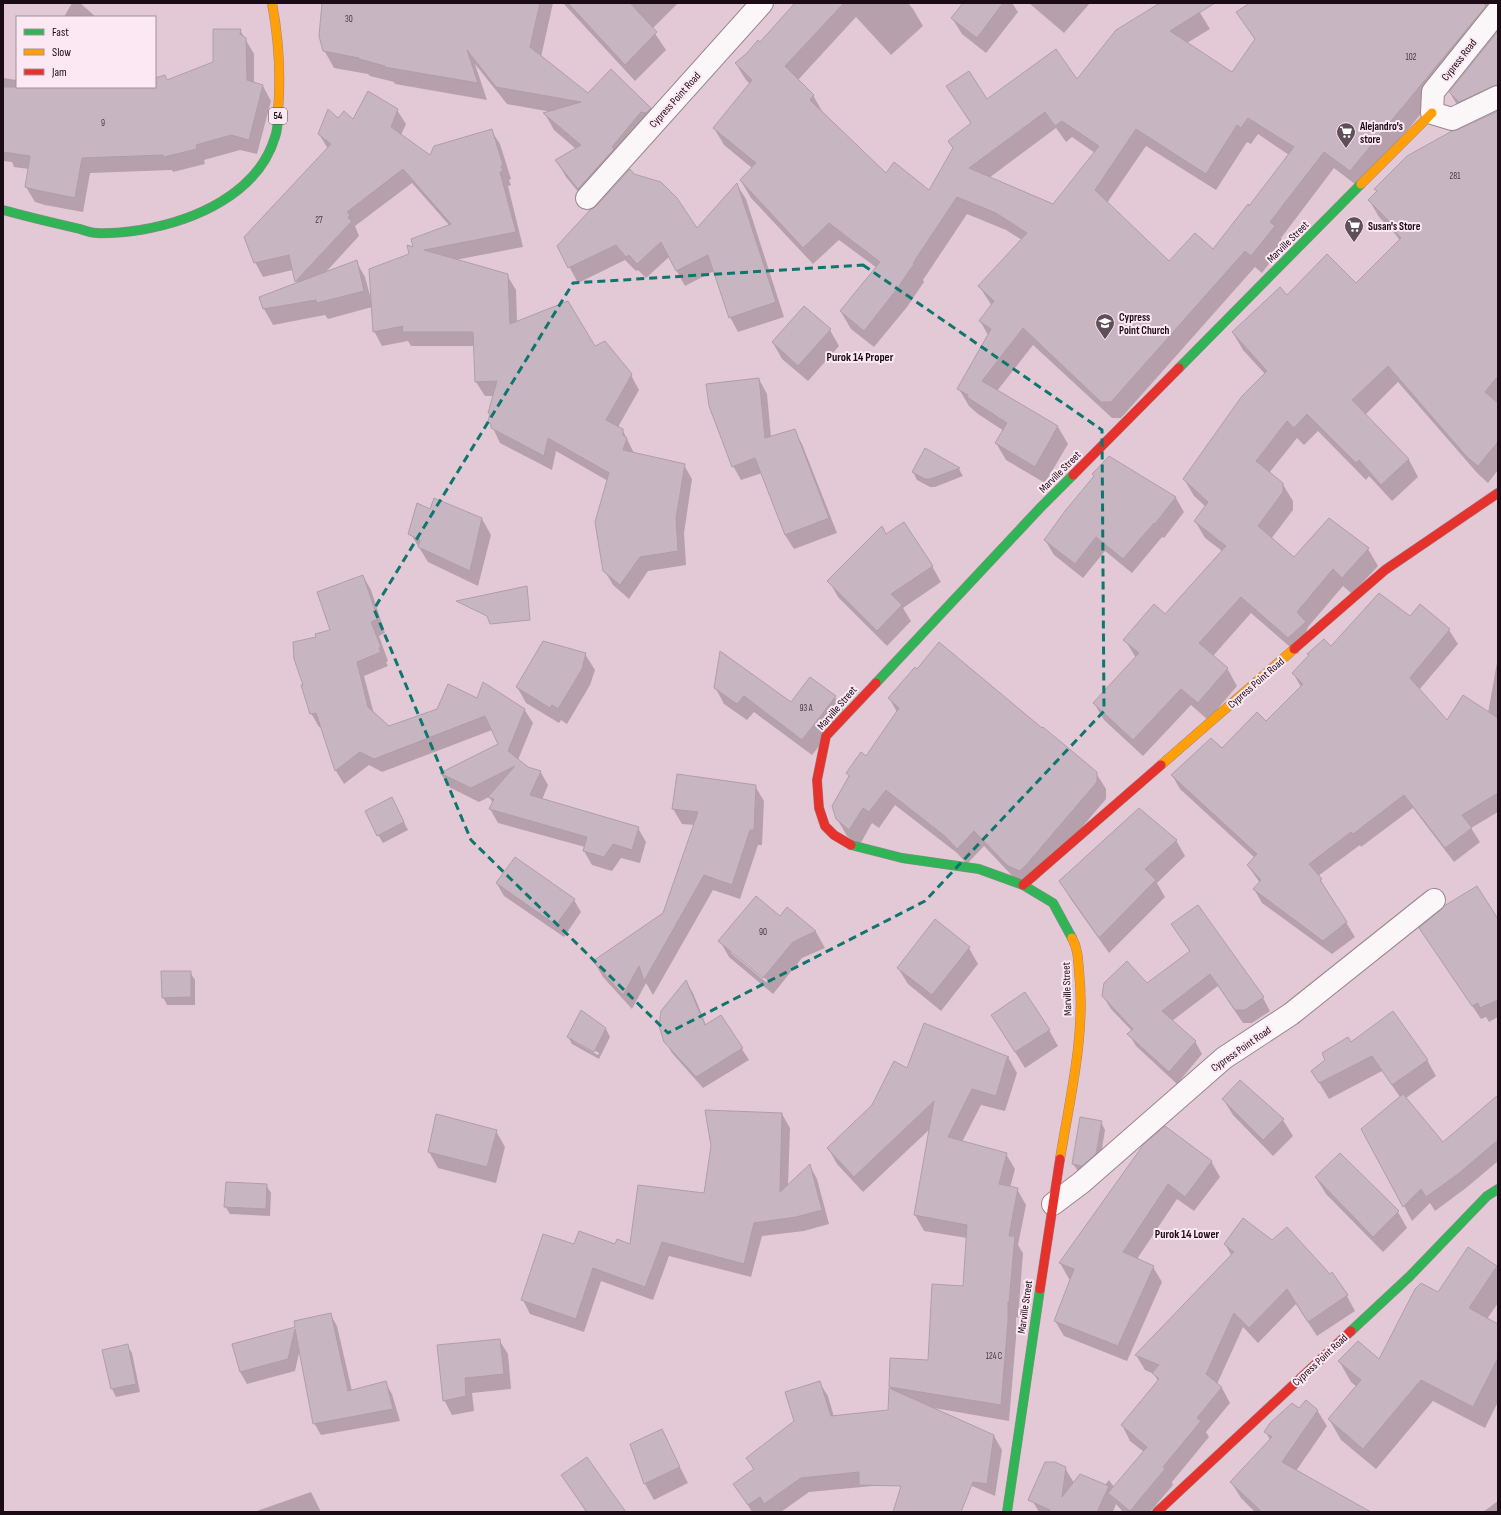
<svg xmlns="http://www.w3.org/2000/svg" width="1501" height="1515" viewBox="0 0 1501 1515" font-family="'Sofia Sans Condensed',sans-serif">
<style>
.shadow{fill:#0003;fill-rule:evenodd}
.building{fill:#c8b5c2;stroke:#af9ea9;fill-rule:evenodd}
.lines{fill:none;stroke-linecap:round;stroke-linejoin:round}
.street-casing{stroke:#998690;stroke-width:24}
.fast-casing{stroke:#998690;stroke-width:10}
.slow-casing{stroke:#998690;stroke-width:10}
.jam-casing{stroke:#998690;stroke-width:10}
.street{stroke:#fbf7f9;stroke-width:22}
.fast{stroke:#30b455;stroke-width:9}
.slow{stroke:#ff9f0a;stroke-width:9}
.jam{stroke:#e5322d;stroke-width:9}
.marked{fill:none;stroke:#0f766e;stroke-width:3;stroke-dasharray:8 5;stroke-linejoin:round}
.labels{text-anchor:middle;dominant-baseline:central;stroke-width:4;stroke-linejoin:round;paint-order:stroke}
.number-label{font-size:9px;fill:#473741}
.shield{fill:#fce8f2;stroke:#5e4d57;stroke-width:1}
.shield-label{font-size:10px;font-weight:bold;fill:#1a0b14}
.street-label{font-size:11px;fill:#1a0b14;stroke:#fce8f2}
.poi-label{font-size:11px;font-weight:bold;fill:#1a0b14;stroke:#fce8f2;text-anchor:start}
.neighbourhood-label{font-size:12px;font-weight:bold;fill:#1a0b14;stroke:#fce8f2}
</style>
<rect width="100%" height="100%" fill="#e3c9d6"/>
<path class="shadow" d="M72,3H80L96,17H64Z
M323,3H553L541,57L588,94L650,108L660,125L589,205L566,177L556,160L576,149L554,130L545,114L552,112L507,104L475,64L487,100L395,84L394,82L370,76L368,74L334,68L324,50Z
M563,3H678L652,29L666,50L635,81Z
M797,3H908L913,9L923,26L891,55L856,17L798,80L813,95L823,113H822L886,175L929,192L953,149L949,141L971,124L948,87L987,101L1077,81L1162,3H1194L1210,29L1187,43L1232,73L1255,40L1238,12L1252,3H1498V20L1360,188L1334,168L1281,238L1284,244L1262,273L1255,267L1121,418H1112L1033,345L997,391L1058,427L1068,444L1045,483L1006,460L996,443L1004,431L978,414L969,406L959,389L988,335L980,321L992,306L979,286L1022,240L1006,230L967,214L923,280L924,282L907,307L874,347L851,329L841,312L877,268L839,240L813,264L751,198L741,181L752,168L724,145L714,128L750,84L746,80L736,64L760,43ZM1056,128L1066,142L1072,137L1095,153L1053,205L989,178ZM1258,134L1289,155L1250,207L1213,251L1169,263L1107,203L1146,146L1216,190L1247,142L1251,144Z
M964,3H1012L1018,12L986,53L962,34L952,18Z
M1029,3H1090L1064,33Z
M240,30L254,54V84L263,86L271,101L257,154L240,150L204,160L205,164L173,172L172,170L90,173L83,212L45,205L35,202L26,187L29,169L14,167L12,162L3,161V78L17,80V87H155V80L167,81L214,63Z
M1498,33V105L1460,110L1450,93Z
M397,110L406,124L401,135L430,157L491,130L500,144L511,179L509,180L511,185L508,186L523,247L455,260L507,275L516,290L517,322L594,347L631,375L639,390L618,427L622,429L634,453L684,465L692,479L684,533L686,565L648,571L629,599L613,585L604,570L608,481L556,451L552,470L500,443L490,422L491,415L489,413L494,396H485L476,382L475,346H411L408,341L382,346L374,331L372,307L328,319L325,315L273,325L264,309L260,298L297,283L293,270L263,277L255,262L328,149L319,134L338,119L353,120ZM412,183L449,225L415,248L371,299L365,277L356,261L325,273L359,236L355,226Z
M1498,112V470L1488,483L1478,474L1398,382L1365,415L1409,460L1418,477L1392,501L1369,476L1366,480L1318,431L1304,445L1297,438L1269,473L1282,483L1293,501V510L1271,539L1294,559L1368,549L1378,566L1352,594L1343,586L1308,627L1298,654L1251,613L1213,656L1227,668L1237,686L1208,720L1191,705L1143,756L1104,720L1094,703L1136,658L1125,640L1165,615L1222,551L1205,538L1195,521L1206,507L1194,496L1184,479L1265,374L1243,350L1233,333L1287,297L1356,284L1400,241L1396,235L1379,217L1369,200L1377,192L1375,189L1458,131Z
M737,185L746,199L784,317L738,332L730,317L714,271L685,286L669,257L646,278L638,270L636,271L625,260L578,283L558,246L697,229Z
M830,330L839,346L808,381L782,359L773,343Z
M759,379L767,394L771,437L794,430L802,444L837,533L794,549L785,535L762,473L741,480L733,466Z
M925,450L959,469L963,476L935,487H930L917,480L913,472Z
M1109,458L1176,498L1184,512L1164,538L1162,537L1132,573L1105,551L1083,578L1054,555L1045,540Z
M435,499L482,519L491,535L478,586L428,562L410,533L431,511Z
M886,535L932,566L941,582L903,608L911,621L887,646L838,597L829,581Z
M363,576L371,590L385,633L379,636L388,661L386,662L388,666L364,676L374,714L388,728L478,699L524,709L533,723L518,760L528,768L540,771L548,785L542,800L638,828L646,842L640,863L621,858L612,871L592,865L584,851L585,847L498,823L490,809L493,803L489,797L479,802L449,787L441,774L499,745L492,730L382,772L369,765L344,784L336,771L322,727H319L311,713L304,685L317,637L331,631Z
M1420,605L1449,630L1458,644L1419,690L1448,722L1488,713L1498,657V812L1471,828L1480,842L1454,862L1413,808L1361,847L1360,845L1318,876L1355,937L1332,954L1262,903L1254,889L1260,883L1248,866L1255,858L1180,789L1172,775L1222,750L1266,722L1301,687L1293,673L1331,647L1410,617Z
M585,654L595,670L590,685L567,724L561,720L559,723L526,703L517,687Z
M715,687L791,703L835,697L845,713L812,755L754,712L747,720L724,704Z
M889,698L1096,773L1106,789V799L1036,881L1018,882L984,846L967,864L957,853L895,805L879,828L872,823L859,846L847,836L837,819L850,777L847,773L867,757L897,712Z
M755,786L764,801L762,845H758L740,899L713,890L653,995L646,983L632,1009L603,977L594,962L664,914L695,825L682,824L673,809Z
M396,806L408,830L383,843L378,835Z
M1176,840L1185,856L1157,883L1165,897L1109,953L1070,898L1061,882Z
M497,884L574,900L581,912L564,937L504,896Z
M1198,907L1263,998L1270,1011L1252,1023H1243L1218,986L1172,1021L1195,1041L1202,1054L1177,1084L1136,1046L1129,1034L1132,1031L1111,1009L1103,996L1147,984L1190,952L1172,925Z
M787,909L816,932L825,948L802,958L773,994L729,957L720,941L781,917ZM731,950L768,981L766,982L731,953Z
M1498,921V1017L1489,1022L1486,1017L1481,1019L1429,942Z
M969,948L978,964L941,1011L908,984L898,968Z
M190,972L195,980V1005H167L163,997Z
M686,982L693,993L706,1025L721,1016L749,1060L703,1088L672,1053L665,1041Z
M581,1011L606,1029L610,1037L599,1059L572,1044L568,1037ZM573,1039L599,1053L598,1055L573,1041Z
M992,1015L1049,1030L1058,1046L1025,1068Z
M1351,1043L1427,1060L1436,1076L1406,1098L1443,1143L1498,1097V1161L1466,1188L1435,1211L1430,1203L1412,1221L1363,1129L1400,1097L1382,1071L1329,1099L1312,1071Z
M1008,1057L1017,1073L1005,1111L981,1105L962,1142L1006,1154L1015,1169L1010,1188L1017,1189L1026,1205L1018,1245L1023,1253L1018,1318L1016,1317V1338L1009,1421L934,1408L994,1436L1002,1450L995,1496L870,1442L894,1484L809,1492L781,1512H752L735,1484L754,1470L747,1458L795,1422L819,1382L828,1396L834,1417L889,1411L892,1390L890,1387L928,1361L964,1287L967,1238L924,1231L915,1215L930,1129L863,1192L837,1164L828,1148L873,1106L907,1069Z
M1241,1082L1283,1120L1293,1136L1273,1156L1233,1115L1223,1099Z
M782,1114L790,1128L788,1186L810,1166L817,1179L829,1224L804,1231L762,1236L751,1277L669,1256L653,1300L601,1281L584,1332L530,1314L523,1300L575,1245H631L705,1194L712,1146Z
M1101,1122L1105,1130L1100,1161L1078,1171L1073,1164Z
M496,1131L505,1147L496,1183L438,1168L429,1152Z
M1145,1145L1211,1161L1220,1177L1194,1211L1177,1199L1137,1259L1153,1267L1162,1282L1127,1361L1064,1336L1055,1321L1071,1279H1069L1060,1263Z
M1316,1178L1398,1212L1407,1228L1383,1252L1326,1194Z
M266,1185L271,1193L270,1216L230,1214L225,1206Z
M1225,1244L1347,1296L1355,1311L1317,1336L1296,1304L1258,1343L1243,1327L1217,1384L1222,1388L1230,1403L1206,1432L1209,1437L1172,1482L1173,1485L1150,1512H1123L1116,1504L1113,1512H1039L1033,1502L1065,1468L1074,1483L1104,1486L1109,1480L1114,1487L1144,1452L1130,1441L1122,1425L1158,1381L1154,1374L1145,1370L1136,1355L1231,1255Z
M1469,1248L1496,1267L1498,1269V1303L1487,1319L1498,1325V1402L1485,1428L1433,1401L1376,1469L1341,1440L1329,1419L1357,1387L1351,1382L1339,1361L1379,1360L1438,1293Z
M330,1314L337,1326L352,1391L385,1382L392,1394L400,1421L321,1435L314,1423L300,1349L295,1371L247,1384L240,1372L296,1328Z
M499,1340L508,1354L511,1389L472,1393L474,1411L452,1415L444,1400Z
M127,1345L132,1353L140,1392L116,1397L112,1389L103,1350Z
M1299,1410H1317L1327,1426L1296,1471L1359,1512H1255L1241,1498L1231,1482L1270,1440L1266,1432Z
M661,1430L688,1483L654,1500L645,1484L631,1445Z
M563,1476L625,1512H586Z
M311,1492L321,1512H254Z
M1498,1501V1512H1483Z"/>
<path class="building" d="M322,3H540L530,47L588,93L611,69L651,108L646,113L641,112L612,147L614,149L578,189L555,160L581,145L543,113L581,102L496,87L467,50L478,83L384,67L385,66L359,59V58L323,51L319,36Z
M568,3H630L657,32L625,65Z
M795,3H844L785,66L814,95L810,100L886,173L894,162L929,190L953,148L948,141L971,123L946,86L969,71L987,99L1056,49L1077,79L1116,30L1160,3H1215L1170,31L1232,72L1255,39L1236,12L1250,3H1483L1486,6L1350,171L1324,152L1270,222L1275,226L1251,256L1245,251L1111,402H1101L1023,328L982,381L1058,426L1035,467L995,443L1007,423L967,397L968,395L957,389L991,329L979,321L994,301L978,286L1027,233L996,213L957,197L913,263L914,264L897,289L864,331L840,311L880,262L829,223L803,248L740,180L756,163L713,128L752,80L735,63L747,53L758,40L760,42ZM1045,112L1055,126L1062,121L1099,146L1053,204L969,168ZM1248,118L1294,147L1249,206L1248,204L1213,249L1195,233L1169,261L1095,190L1136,129L1206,174L1237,125L1241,128Z
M963,3H1003L977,38L951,18Z
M213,29H241L240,34L246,38L247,80L263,85L249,140L231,135L196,145L197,149L164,157L163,155L82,158L75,198L36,190L25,187L30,156L3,152V87H155V78L165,75L167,80L213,62Z
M1498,31V85L1493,86L1459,102L1449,92Z
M368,91L398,109L391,127L430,155L434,146L492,129L503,165L501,166L503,171L500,172L516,232L424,250L508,274L510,324L568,301L595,346L605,341L632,374L606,420L623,429V435L627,438L623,450L685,464L676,518L678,551L640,557L620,585L603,571L595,522L609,473L548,438L544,456L491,428V424L488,422L490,413H488L497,381L475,382L473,332H402L403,326L373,332L369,269L409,254L407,245L413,247L411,239L451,224L403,169L347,212L350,215L348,218L352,221L295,282L289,255L254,263L244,237L331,144L318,134L328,109L338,118L344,111L353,119Z
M1498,111V376L1485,392L1498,403V442L1478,466L1467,457L1388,366L1352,400L1409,459L1381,485L1359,460L1356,463L1307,414L1294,428L1287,421L1256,461L1283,483V492L1258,526L1294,557L1329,518L1369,548L1342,578L1333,569L1297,612L1306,622L1288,638L1241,597L1199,643L1228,668L1198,703L1181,689L1133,740L1093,703L1139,653L1123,640L1154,604L1165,614L1226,546L1194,521L1208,502L1183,479L1242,396L1267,371L1232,332L1280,287L1287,295L1327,254L1356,283L1401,238L1392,228L1394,226L1368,200L1377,191L1374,189L1407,156L1452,131L1457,130Z
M630,169L634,174L661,182L677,198L697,228L737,183L776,302L729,318L708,255L676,271L661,242L637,264L629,255L626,257L616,245L568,268L557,246L590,210L596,206Z
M357,260L364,291L317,303L316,300L263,309L259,297Z
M804,306L831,329L798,366L772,342Z
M759,378L765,438L795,429L829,518L785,535L755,458L732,467L709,406L706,384Z
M925,448L960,468L930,479H925L912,472Z
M1109,456L1176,497L1155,524L1154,523L1123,559L1096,537L1075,564L1044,540L1065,511L1094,476L1092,474L1096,470Z
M434,498L482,518L470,571L418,547L420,540L408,534L417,503L430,509Z
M904,522L933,566L891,594L902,605L877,631L827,581L882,526L886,534Z
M363,575L378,619L371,622L381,647L379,648L381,652L357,662L368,707L389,726L437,709L448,684L477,698L483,682L525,709L508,751L528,767L541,771L530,795L639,827L632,850L613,844L604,857L583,851L587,837L489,809L494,799L488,797L515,766L471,788L440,773L498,744L485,716L374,759L360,752L335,771L316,713L310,714L301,685H303L294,659L293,642L316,637L315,634L330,630L317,592Z
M527,586L530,620L490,624L487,616L456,601Z
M1379,593L1410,616L1420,604L1450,629L1410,678L1447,720L1463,695L1498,718V793L1462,815L1472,828L1445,848L1404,795L1353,834L1351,832L1309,864L1322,879L1320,880L1347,922L1323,941L1253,889L1261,880L1247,865L1257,854L1171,775L1211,738L1222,748L1257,712L1266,721L1303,684L1292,673L1309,655L1307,654L1324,639L1331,646Z
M543,641L586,653L582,669L558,709L552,705L550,708L516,687Z
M939,642L1042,728L1043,727L1097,772V782L1027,864L1020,871L1008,866L974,831L957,849L946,837L886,790L869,812L863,808L849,830L836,819L832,806L849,776H850L846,773L861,752L866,756L899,708L888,698L915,667L917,669Z
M720,651L791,702L810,677L836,696L802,740L744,696L737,704L714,688Z
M677,774L756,785L754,830H750L732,885L704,875L644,981L639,966L623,995L593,961L663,913L698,812L672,809Z
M392,797L404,822L377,836L365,811Z
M1139,808L1177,840L1145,869L1156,880L1099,938L1059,881Z
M515,857L575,899L556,925L496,883Z
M1477,886L1498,919V1000L1480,1008L1478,1003L1472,1006L1419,928L1444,906Z
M756,896L780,916L787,907L816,931L793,942L763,978L718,941Z
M1198,905L1264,997L1245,1010H1235L1210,974L1162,1011L1196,1041L1169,1072L1127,1034L1133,1029L1102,996L1104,983L1127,961L1147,983L1190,951L1171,924Z
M935,919L970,947L932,995L897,968Z
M161,971H191V997L162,998Z
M686,980L705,1025L721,1015L743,1048L696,1077L664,1042L659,1026L661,1011Z
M1025,992L1050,1030L1015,1052L991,1015Z
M581,1010L606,1028L594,1052L567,1037Z
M1393,1011L1428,1060L1392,1085L1372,1056L1319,1083L1311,1071L1325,1060L1322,1053L1348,1037L1351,1042Z
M924,1023L1009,1057L1007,1058L996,1096L972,1089L948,1137L1007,1153L999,1184L1018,1188L1009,1236H1015L1009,1303L1008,1302V1321L1001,1405L889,1387L890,1358L928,1360L932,1284L963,1286L967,1225L914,1215L934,1101L854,1177L827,1148L872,1105L894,1061L907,1068Z
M1240,1080L1284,1119L1263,1140L1222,1099Z
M1403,1094L1443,1142L1498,1095V1140L1458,1174L1426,1197L1421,1189L1403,1207L1361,1129Z
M705,1110L782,1113L780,1192L810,1164L822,1210L796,1217L754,1223L744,1264L662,1242L645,1287L593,1268L576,1319L521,1300L543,1234L574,1244L579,1231L615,1244L617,1239L630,1244L638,1185L704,1193L711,1146Z
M436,1114L497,1130L487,1167L428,1152Z
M1080,1117L1102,1121L1096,1154L1082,1166L1072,1164Z
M1165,1126L1212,1161L1185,1197L1168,1184L1123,1252L1154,1266L1118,1346L1054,1321L1074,1269L1059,1263L1144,1144Z
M1340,1153L1399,1211L1373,1237L1315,1177Z
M226,1182L267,1184L266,1209L224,1207Z
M1243,1218L1272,1240L1287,1227L1330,1274L1332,1272L1348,1295L1308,1322L1287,1289L1249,1328L1234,1313L1206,1374L1222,1387L1197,1418L1201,1421L1163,1467L1165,1469L1130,1511L1108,1493L1147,1447L1121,1425L1159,1379L1152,1373L1159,1365L1135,1355L1234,1252L1224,1244Z
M1468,1247L1497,1266L1469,1308L1498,1324V1358L1473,1407L1421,1380L1363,1449L1328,1419L1361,1380L1338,1361L1358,1341L1379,1359L1415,1289L1421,1283L1438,1292Z
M331,1313L348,1391L386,1381L393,1409L313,1424L295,1329L288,1359L240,1372L232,1344L295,1327L294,1321Z
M500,1339L504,1374L465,1378L466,1396L443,1401L437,1345Z
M128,1344L136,1384L111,1389L102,1350Z
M820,1381L831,1416L888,1410L889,1388L994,1435L987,1484L973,1482L961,1512H893L901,1486L859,1485V1472L801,1478L764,1504L760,1497L748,1505L733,1484L754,1469L746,1458L794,1421L785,1392Z
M1306,1400L1318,1410L1282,1462L1371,1512H1262L1230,1482L1272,1437L1264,1432L1270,1423L1292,1403L1299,1408Z
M662,1429L680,1467L644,1484L630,1444Z
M587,1457L608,1487L626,1512H587L561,1475Z
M1045,1462H1055L1066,1467L1062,1497L1080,1474L1109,1486L1097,1512H1049L1050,1510L1028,1500Z"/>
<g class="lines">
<defs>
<path id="street" d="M1498,11L1433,92L1432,113L1452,119L1498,97
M587,198L762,3
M1053,1204L1081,1183L1224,1058L1291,1014L1434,900"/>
<path id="fast" d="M3,210C28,217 54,223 80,229C86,231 91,233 97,233C111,234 126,232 140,230C194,221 258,194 275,137C278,129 278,120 278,112
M1179,368L1361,184
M876,683L1040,508L1073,475
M851,845L902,858L979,869L1023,885L1053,903L1072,938
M1351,1331L1410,1276L1487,1196L1498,1189
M1007,1512L1040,1289"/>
<path id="slow" d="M272,3C279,40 281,75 278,112
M1361,184L1432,113
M1161,765L1294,649
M1060,1159C1070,1097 1086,1034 1079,971C1078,959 1078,949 1072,938"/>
<path id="jam" d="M1073,475L1179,368
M1294,649L1385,570L1498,493
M851,845L834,835L825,826L819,808L817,780L826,736L876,683
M1023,885L1161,765
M1040,1289L1060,1159
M1157,1512L1351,1331"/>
</defs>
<use href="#street" class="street-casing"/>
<use href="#fast" class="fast-casing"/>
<use href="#slow" class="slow-casing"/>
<use href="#jam" class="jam-casing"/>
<use href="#street" class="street"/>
<use href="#fast" class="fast"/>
<use href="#slow" class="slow"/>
<use href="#jam" class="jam"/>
</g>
<path class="marked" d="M863,265L1102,430L1104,711L925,901L668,1033L471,840L374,609L573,283Z"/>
<defs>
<symbol id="supermarket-pin" viewBox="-11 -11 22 30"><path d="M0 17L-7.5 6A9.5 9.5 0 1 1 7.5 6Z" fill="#604e58" stroke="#fce8f2"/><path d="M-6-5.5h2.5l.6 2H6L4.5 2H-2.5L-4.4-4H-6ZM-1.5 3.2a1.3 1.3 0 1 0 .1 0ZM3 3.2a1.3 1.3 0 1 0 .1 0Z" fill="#fff"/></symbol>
<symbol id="school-pin" viewBox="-11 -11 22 30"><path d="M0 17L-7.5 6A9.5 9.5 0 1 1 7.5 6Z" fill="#604e58" stroke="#fce8f2"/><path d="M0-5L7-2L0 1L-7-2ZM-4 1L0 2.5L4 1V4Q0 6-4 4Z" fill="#fff"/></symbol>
</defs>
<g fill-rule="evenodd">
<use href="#supermarket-pin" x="1335" y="121" width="22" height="30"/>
<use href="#supermarket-pin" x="1343" y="215" width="22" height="30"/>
<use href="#school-pin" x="1094" y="312" width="22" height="30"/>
</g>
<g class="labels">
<g class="number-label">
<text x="349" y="19">30</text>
<text x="1411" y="57">102</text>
<text x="103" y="123">9</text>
<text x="1455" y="176">281</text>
<text x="319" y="220">27</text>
<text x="806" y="708">93 A</text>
<text x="763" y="932">90</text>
<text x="994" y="1356">124 C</text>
</g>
<rect class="shield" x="269" y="108" width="18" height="16" rx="3"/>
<g class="shield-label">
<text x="278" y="116">54</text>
</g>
<g class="street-label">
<text transform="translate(1459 60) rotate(-52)">Cypress Road</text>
<text transform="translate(675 100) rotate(-48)">Cypress Point Road</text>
<text transform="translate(1288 242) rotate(-45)">Marville Street</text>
<text transform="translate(1060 472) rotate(-45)">Marville Street</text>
<text transform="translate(1256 683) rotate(-41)">Cypress Point Road</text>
<text transform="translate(837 708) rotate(-49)">Marville Street</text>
<text transform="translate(1067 989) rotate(-92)">Marville Street</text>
<text transform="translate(1241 1049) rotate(-35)">Cypress Point Road</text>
<text transform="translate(1025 1307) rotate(-82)">Marville Street</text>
<text transform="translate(1320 1360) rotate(-43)">Cypress Point Road</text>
</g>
<g class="poi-label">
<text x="1360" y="126">Alejandro's<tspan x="1360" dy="13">store</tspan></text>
<text x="1368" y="226">Susan's Store</text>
<text x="1119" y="317">Cypress<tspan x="1119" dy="13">Point Church</tspan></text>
</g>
<g class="neighbourhood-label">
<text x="860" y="357">Purok 14 Proper</text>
<text x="1187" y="1234">Purok 14 Lower</text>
</g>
</g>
<rect width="1501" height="1515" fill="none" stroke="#1a0b14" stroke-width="8"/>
<rect x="16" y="16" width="140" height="72" fill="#fce8f2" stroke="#a29099"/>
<rect x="24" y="29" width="20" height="6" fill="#30b455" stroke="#a29099"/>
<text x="52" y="36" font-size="12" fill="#1a0b14">Fast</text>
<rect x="24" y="49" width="20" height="6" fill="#ff9f0a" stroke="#a29099"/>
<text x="52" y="56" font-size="12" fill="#1a0b14">Slow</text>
<rect x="24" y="69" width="20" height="6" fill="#e5322d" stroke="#a29099"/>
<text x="52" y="76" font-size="12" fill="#1a0b14">Jam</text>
</svg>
